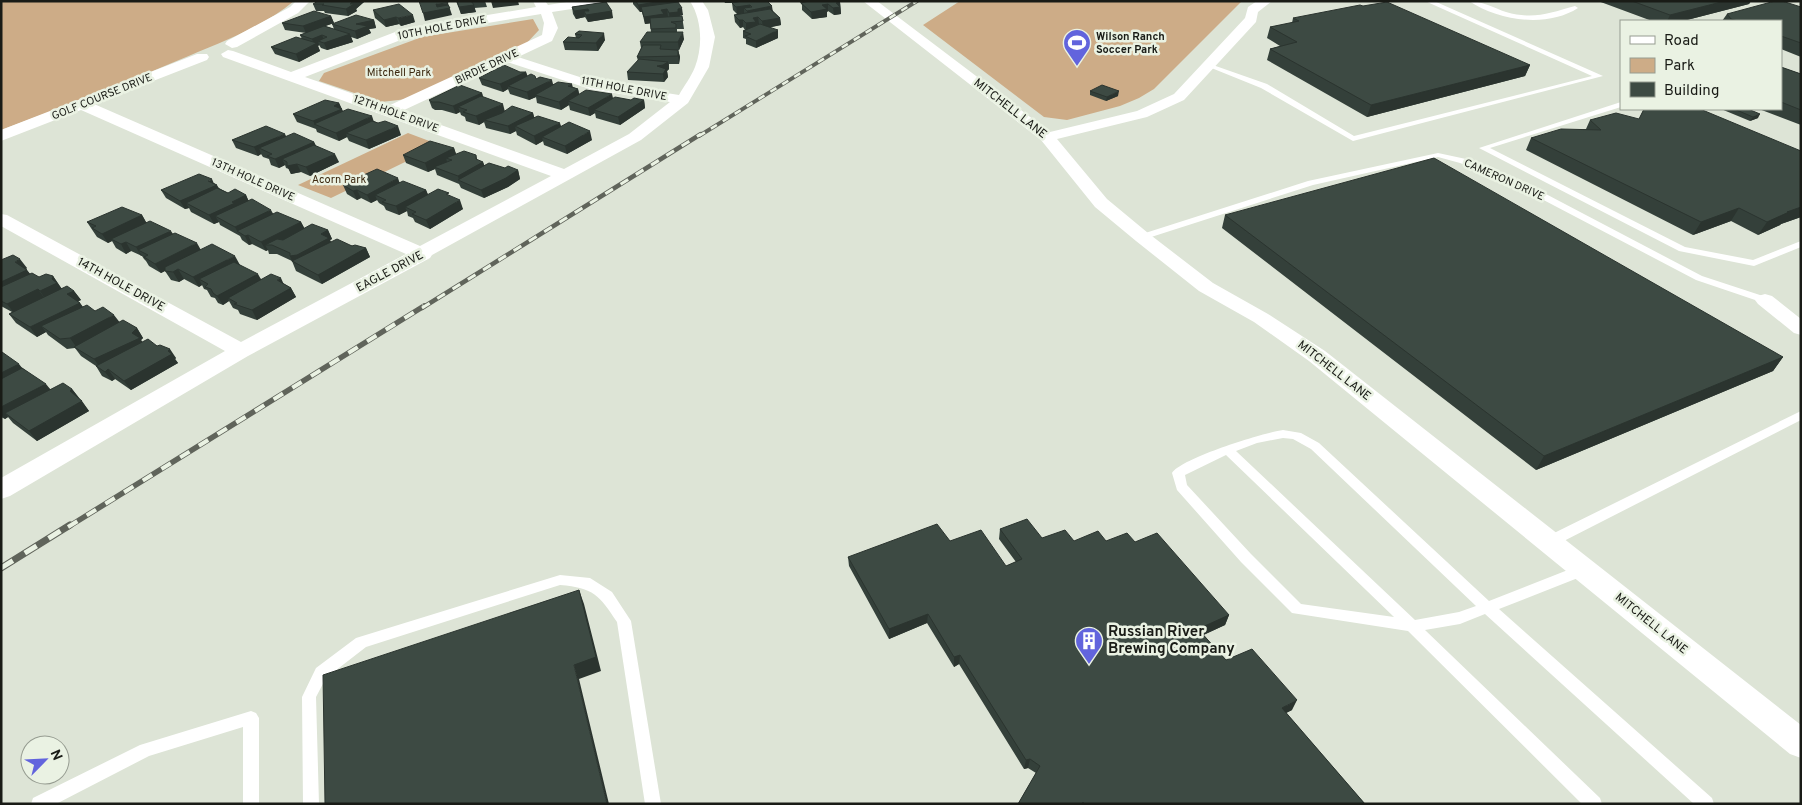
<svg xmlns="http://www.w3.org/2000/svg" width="1802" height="805" viewBox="0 0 1802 805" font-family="Overpass,sans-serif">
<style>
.green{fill:#cdac87}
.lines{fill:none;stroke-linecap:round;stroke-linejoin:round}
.service{fill:#fff;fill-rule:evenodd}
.minor{fill:#fff;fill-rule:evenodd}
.rail-far3-casing{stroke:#60645b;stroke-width:4}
.rail-far2-casing{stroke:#60645b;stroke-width:4.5}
.rail-far1-casing{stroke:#60645b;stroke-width:5.5}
.rail-casing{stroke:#60645b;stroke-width:7}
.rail-far3{stroke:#eaf2e3;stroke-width:2.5;stroke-dasharray:7;stroke-linecap:butt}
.rail-far2{stroke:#eaf2e3;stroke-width:3;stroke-dasharray:9;stroke-linecap:butt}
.rail-far1{stroke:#eaf2e3;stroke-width:4;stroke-dasharray:11;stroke-linecap:butt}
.rail{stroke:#eaf2e3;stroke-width:5;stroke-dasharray:14;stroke-linecap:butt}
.wall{fill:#34403a}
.shaded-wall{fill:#2b342f}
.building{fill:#3d4a43;stroke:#2b342f}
.labels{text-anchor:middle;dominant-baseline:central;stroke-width:5;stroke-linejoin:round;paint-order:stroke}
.far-street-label{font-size:11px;fill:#191b16;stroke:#eaf2e3}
.far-poi-label{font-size:11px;font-weight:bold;fill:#191b16;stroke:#eaf2e3;text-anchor:start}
.far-park-label{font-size:11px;fill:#3d2910;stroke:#eaf2e3}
.street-label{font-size:12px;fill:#191b16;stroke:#eaf2e3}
.near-poi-label{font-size:15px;font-weight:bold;fill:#191b16;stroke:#eaf2e3;text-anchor:start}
</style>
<rect width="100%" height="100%" fill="#dde4d6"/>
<path class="green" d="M1,1H294C260,29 219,43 179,60C120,85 61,108 1,130Z
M960,1H1242L1154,89L1139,98L1120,106L1067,120L1044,117L923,25Z
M533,19L539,30L524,46L407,99L381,102L319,81L324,73L422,37Z
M408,133L440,145L331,198L298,185Z"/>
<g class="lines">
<path class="service" d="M1425,1H1434L1603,76L1353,141L1261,88L1204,65L1210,64L1267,84L1354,136L1592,76Z
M1469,1C1482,1 1494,8 1506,12C1534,20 1549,13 1575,6L1578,8C1547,28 1499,21 1469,1Z
M1621,102V107L1490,148L1685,247L1753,260L1801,241V247L1754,266L1679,251L1479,148Z
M1438,153L1466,159L1519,180L1702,276L1769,298L1770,300L1769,302H1761L1696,280L1513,184L1460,163L1438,157L1313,185L1145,239H1139L1137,237L1139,235L1308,181Z
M1801,411V420L1554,546L1549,547L1544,546L1542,542L1544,538Z
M1283,430L1301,433L1319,443L1489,601L1578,566L1583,565L1588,566L1590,570L1588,574L1499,609L1712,798L1714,804H1694L1485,614L1460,624L1425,630L1600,798L1602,804H1582L1408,631L1292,613L1241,562L1177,490L1172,473C1182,458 1263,433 1283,430ZM1283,438L1293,439L1311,449L1476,606L1459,612L1415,620L1236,451L1257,443ZM1226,455L1394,617L1301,604L1251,554L1187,485L1185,475Z
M560,575L590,578L612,592L631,621L661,804H645L617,622C599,595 594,588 560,585L366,647L326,678L316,697L319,804H303L302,697L316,668L356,638Z
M251,711L256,713L259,718V804H243V727L149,756L56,804H31L33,798L140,745Z"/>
<path class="minor" d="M296,1H310L298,13L237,47L232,48L225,44L227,41L290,7Z
M533,1H545L548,5L573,1H604L598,5L552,12L558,28L552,41L518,57L592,81L679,95C684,86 691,77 695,67C703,46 702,20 690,1H702L708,10L715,37L709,67L688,103L641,140L432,255L430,258L248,356L10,496L1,499V478L225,351L1,226V214L7,215L241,342L406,254L81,110L1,141V130L197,54H207L209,57L207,60L94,104L420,246L551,176L223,57L221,54L228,50L233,51L291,72L403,29L536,7ZM541,14L544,23L542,35L388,106L305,77L411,36ZM507,62L590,89L670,102L629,134L564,169L402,111Z
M863,1H877L1050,132L1137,111L1174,94L1245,18L1248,7L1257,1H1272L1258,12L1256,22L1184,100L1147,117L1057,139L1107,199L1148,233L1213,283L1268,314L1325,351L1801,725V758L1790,754L1309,361L1254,322L1199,291L1136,241L1095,207L1041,140Z
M1765,294L1772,296L1801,319V335L1794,333L1758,304L1755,300L1758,296Z"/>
<defs>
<path id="rail-far3" d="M699,136L917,1"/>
<path id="rail-far2" d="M422,308L701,134"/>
<path id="rail-far1" d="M68,527L424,306"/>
<path id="rail" d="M1,568L70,525"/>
</defs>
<use href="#rail-far3" class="rail-far3-casing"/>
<use href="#rail-far2" class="rail-far2-casing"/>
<use href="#rail-far1" class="rail-far1-casing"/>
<use href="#rail" class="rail-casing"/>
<use href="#rail-far3" class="rail-far3"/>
<use href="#rail-far2" class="rail-far2"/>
<use href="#rail-far1" class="rail-far1"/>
<use href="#rail" class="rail"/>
</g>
<path class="wall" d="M456,1H485L487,7L474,8L476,12L461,14Z
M633,1H676L683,15L679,16H682L684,29H677V32L684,39L679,50H678L680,57L679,64H669V69L667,71L668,77L664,82L628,80L627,72L638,61L637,57L641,48L640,42L651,32L650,23L645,24L642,12H640L633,4Z
M724,1H767L773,11L780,18L781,25L770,27L778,38L756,48L746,44V39L743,38V31L745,30L743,27L740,28L735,22L734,15L737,14L733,10L732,3H725Z
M799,1H839L840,2L841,14L834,15L828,11L827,12V17L812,19L802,10V5Z
M1598,1H1751L1749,4L1683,21H1652Z
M364,2L356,9L357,11L348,16L325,13L324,11H316L313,4Z
M606,2L613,18L588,22L585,17L576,19L573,14L572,7Z
M1801,7V57L1781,49V21H1722L1727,14Z
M373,10L415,22L401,26L399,24L386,27L375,18Z
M331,16L334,23L325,26L334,29L332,24L374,20L376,28L369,29L371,33L357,39L351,37L353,42L327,50L321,48L319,45L318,46L320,51L299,62L275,54L271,47L302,39L300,35L306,33L285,30L282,23Z
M1293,18L1530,65L1525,76L1367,117L1267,60L1270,49L1280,46L1267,38L1270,27L1292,23Z
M579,31L605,40L598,51L565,50L563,42L576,38L575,34Z
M1781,67L1801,74V125L1759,109H1781Z
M520,72H526L527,76L553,84L573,87L578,89L579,95L631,100H644L645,108L620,125L596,118L595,113L590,116L570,110L569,105L561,110L537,103L536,97L529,100L510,94L508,89L503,92L482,85L479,78Z
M1090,91L1118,96L1106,101L1090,95Z
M482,93L483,97L505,111L533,113L534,117L561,126L592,140L567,154L544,145L543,141L536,145L517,135L516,131L510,134L486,128L484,122L479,125L466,121L465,117L461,115L460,112L456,114L442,110H435L432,108L429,100Z
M339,103L343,111L374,121L401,135L369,149L349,141L347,137L339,141L317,132L316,129L297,122L293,114Z
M1644,109L1801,151V217L1781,224L1780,225L1758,235L1731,221L1693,235L1526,150L1531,138L1586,129L1590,120L1639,119Z
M1721,109H1748L1758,118L1750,121Z
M286,137L314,142L316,146L339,162L310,176L301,172L291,174L289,169L286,168L285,165L279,168L271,165L269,159L263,157L261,154L258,156L236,148L232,140Z
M454,148L456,154L476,155L477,160L483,162L484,165L518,170L520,179L508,187L484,198L461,188L459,184L437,175L435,169L428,172L406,163L403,155Z
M399,182L426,190L428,195L449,196L463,209L430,229L415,222L413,218L408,216L407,211L399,215L386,210L384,206L379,203L377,200L371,203L361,198L357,200L347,194L343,185Z
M214,183L219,188L228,193L246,195L248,200L273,214L301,222L304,228L328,230L332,239L330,240L331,242L366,248L370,257L322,284L296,271L292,261L277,254H269L268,250L266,251L252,244L249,245L242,240L240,236L220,225L219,222L214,224L191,212L189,208L185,209L166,198L161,190Z
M142,215L146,222L173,234L200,250L240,265L261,279L284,284L291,288L296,297L257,320L240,314L238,310L233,308L229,301L223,305L218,303L215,298L211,297L207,290L204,289L202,285L199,287L184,279L179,282L171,280L165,271L161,273L149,266L146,261L144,259L142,256L131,251L126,254L116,248L112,241L108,243L97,237L87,222Z
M1225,215L1783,357L1773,371L1536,470L1222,228Z
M1,260L27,268L26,269L30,274L39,277L53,276L61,288L74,291L81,300L78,301L80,303L83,307L95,311L119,322L137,328L143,338L141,340L142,342L157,346L176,358L175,359L178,363L131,390L115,379L112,381L102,376L96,366L81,356L75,348L67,349L48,335L46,332L37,337L16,323L9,314L12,312L1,306Z
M1,352L50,389H72L89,411L37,441L13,423L8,417L5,419L1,417Z
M1000,529L1042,538L1074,541H1106L1135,542L1229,615L1225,625L1203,635L1226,660L1292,710L1286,713L1365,804H1018L1036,773L1028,768L1024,769L959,664L954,667L927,623L889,639L849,566L848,557L1006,566L1016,562L999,539Z"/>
<path class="shaded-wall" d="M353,1H363L364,2L356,9L357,11L348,16L346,9Z
M491,1H518L519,5L493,8Z
M662,1H676L677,6L641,7L642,12H640L638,5Z
M736,1H764L750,5V10L772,6L773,13L747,18V11L744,8V13L737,15Z
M1725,1H1751L1749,4L1683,21H1667L1670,15Z
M840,2L841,14L834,15L833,8L836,3Z
M448,3L452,15L425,21L423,13L436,4Z
M828,4V11L827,12V17L812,19L811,12L822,5Z
M474,5L476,12L461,14L459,7Z
M682,8L683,15L679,16L670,21L669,13L678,9Z
M588,9L589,14L612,11L613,18L588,22L586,15L584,11L585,17L576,19L574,11Z
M667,9L668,17L665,22L645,24L644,17L661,10Z
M413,15L415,22L401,26L398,18Z
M331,16L334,23L306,33L303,26Z
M396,17L399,24L386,27L384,20Z
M758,17L759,24L756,25V29L746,31V23L753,18Z
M780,18L781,25L763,29L762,21Z
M374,20L376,28L369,29L371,33L357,39L355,31L356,24Z
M739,20H743V27L740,28Z
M778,30V38L756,48V41Z
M683,32L684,39L679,50L678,42Z
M604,33L605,40L598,51L596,43Z
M350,34L353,42L327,50L324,43L318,41L319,45L318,46L320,51L299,62L296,54L314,45L312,39L322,35L325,42Z
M678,50L680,57L679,64L678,56Z
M668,62L669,69L667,71L668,77L664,82L663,74L657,66Z
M1530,65L1525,76L1367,117L1371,105Z
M526,72L529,80L508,86V89L503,92L500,84Z
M552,80L554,88L535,95L536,97L529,100L527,92Z
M572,84L574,92L578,89L580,97L568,101L569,105L561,110L559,102L568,86Z
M1119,91L1118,96L1106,101L1107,97Z
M482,93L484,101L458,107L460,112L456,114L453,106Z
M612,94L614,102L594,110L595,113L590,116L588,108Z
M644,100L645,108L620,125L618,117Z
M339,103L345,117L315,124L313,121L334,106Z
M503,104L505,112L484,120V122L479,125L476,116Z
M533,113L535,121L515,126L516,131L510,134L508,126Z
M1760,114L1758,118L1750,121L1753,117Z
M372,116L375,125L346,133L347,137L339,141L336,133Z
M560,123L563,132L542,137L543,141L536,145L534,136Z
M398,126L401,135L369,149L366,140Z
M590,131L592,140L567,154L565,146Z
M285,134L289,142L259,148L261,154L258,156L254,147Z
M314,142L318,150L287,162L282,159L285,165L279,168L275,159Z
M454,148L457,157L446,158L447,162L434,167L435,169L428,172L425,163Z
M335,154L339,162L310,176L306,167Z
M476,155L478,164L483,162L486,170L459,180L458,176L476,159Z
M297,164L301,172L291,174L287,166Z
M518,170L520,179L508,187L484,198L481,190Z
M398,178L401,187L375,195L377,200L371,203L367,195Z
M212,179L215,186L217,185L221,193L186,203L189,208L185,209L180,201Z
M357,190L361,198L357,200L353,191Z
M426,190L430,199L405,207L407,211L399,215L396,206Z
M246,195L250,204L215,216L219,222L214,224L209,215L232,202Z
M460,200L463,209L430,229L426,220Z
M1801,207V217L1781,224L1780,225L1758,235L1767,222L1787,212Z
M1739,208L1731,221L1693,235L1701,222Z
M271,210L276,219L237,231L235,227Z
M142,215L147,224L111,239L112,241L108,243L102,234Z
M301,222L306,231L272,245H265L268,250L266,251L261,242Z
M328,230L332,239L330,240L333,247L292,262L290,256Z
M171,231L177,240L138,250L142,256H141L136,247Z
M248,235L252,244L249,245L245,236Z
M126,242L131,251L126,254L121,244Z
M197,243L202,252L161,273L155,264Z
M366,248L370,257L322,284L318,275Z
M235,256L240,265L199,279L202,285L199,287L193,277Z
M20,259L27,268L21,272L15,262Z
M178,269L184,279L179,282L173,272Z
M27,270L34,279L1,294V282Z
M258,274L263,283L228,298L229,301L223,305L217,296Z
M53,276L64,292L46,300L40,291L52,279Z
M281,278L285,287L277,280Z
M291,288L296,297L257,320L252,310Z
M38,289L45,299L14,313L7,304Z
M74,291L81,300L73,304L67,294Z
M80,303L86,312L41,326L46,332L37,337L30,327Z
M114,315L121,324L77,348L70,338Z
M137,328L143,338L141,340L146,347L101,369L94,359L132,333Z
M170,349L176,358L175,359L178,363L131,390L124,381Z
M1783,357L1773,371L1536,470L1544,456Z
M19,364L26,373L1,386V373Z
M108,369L115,379L112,381L105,372Z
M46,384L54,394L5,413L8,417L5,419L1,414V407Z
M72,389L80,399L70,391Z
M82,401L89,411L37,441L29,431Z
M579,590L584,604L601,671L579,679L609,804H607L574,665Z
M928,614L927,623L889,639V629Z
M1229,615L1225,625L1195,639L1198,629Z
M960,655L959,664L954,667V657Z
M1297,700L1292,710L1278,717L1282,708Z
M1030,759L1028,768L1024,769L1026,760Z"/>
<path class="building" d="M318,1H353L350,4H354L346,9L322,5L324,4H313Z
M419,1H447L448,3L436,4L437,7L448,5L450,8L423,13Z
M457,1H470L472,2L474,5L459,7Z
M636,1H662L638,5Z
M742,1H767L772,6L747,11L744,8L752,7L750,5L736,7L732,3Z
M809,1H839L840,2L836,3L840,7L833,8L828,4L822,5L827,9L811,12L801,3Z
M1632,1H1725L1670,15Z
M1775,1H1782L1801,7V43L1781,36V21H1738L1731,19L1727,14Z
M606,2L612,11L586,15L584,11H589L588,9L574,11L572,7Z
M678,2L682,8L678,9V12L669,13L667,9L661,10L664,14L644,17L641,7Z
M1387,2L1530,65L1371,105L1270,49L1297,42L1270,27L1299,21L1293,18L1360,5L1363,6Z
M399,4L413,15L398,18L396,17L384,20L373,10Z
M770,9L780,18L762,21L758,17L753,18L756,22L746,23L743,20H739L734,15Z
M314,11L331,16L303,26L282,23Z
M356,15L374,20L356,24L368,26L355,31L332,24Z
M682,16L683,21L671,22L676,24V28L651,29L650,18Z
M760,24L778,30L756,41L745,36L751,34L743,31Z
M324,26L350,34L324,43L318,41L327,37L322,35L312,39L300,35Z
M579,31L604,33L596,43L563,42L568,37L579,38L582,35L575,34Z
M647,32H683L678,42H640Z
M296,37L317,43L296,54L271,47Z
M643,45H661L660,49L678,50V56L637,57Z
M639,59L668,62L663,65L657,66L666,69L663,74L627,72Z
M504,65L520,72H526L500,84L479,78Z
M1781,67L1801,74V110L1781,102Z
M531,74L535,76L536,79L540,77L552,80L527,92L508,86Z
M558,82L572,84L568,86L578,89L559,102L535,95Z
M460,85L482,93L453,106L439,102H432L429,100Z
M1102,85L1119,91L1107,97L1090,91Z
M586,90L612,94L588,108L568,101Z
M481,96L503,104L476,116L463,112L467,110L458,107Z
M615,97L631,100L634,98L644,100L618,117L594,110Z
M325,100L339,103L334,106L342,109L313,121L293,114Z
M512,106L533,113L508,126L484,120L502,113Z
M348,109L372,116L336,133L314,124Z
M1644,109H1700L1801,151V207L1787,212H1789L1767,222L1739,208L1701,222L1531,138L1561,129L1601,130L1590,120L1616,113L1639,119Z
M1734,109H1748L1760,114L1753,117Z
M538,116L560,123L534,136L515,126Z
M372,121L378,123L385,121L398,126L366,140L346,133Z
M569,122L590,131L565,146L542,137Z
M266,126L285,134L254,147L232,140Z
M294,133L314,142L275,159L267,156L272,154L259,148Z
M430,141L454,148L425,163L403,155Z
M314,145L335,154L306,167L297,164L287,166V162L282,159Z
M464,151L476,155V159L483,162L458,176L434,167L452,160L446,158Z
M1434,158L1783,357L1544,456L1225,215Z
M489,163L505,168L508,166L518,170L506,178L481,190L458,180Z
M377,169L398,178L367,195L357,190L353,191L343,185L355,179Z
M199,174L212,179L208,181L217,185L180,201L161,190Z
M403,181L426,190L396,206L382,202L386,200L375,195Z
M217,188L228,193L235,189L246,195L232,202L235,203L209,215L186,203Z
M438,189L449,193L446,194L460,200L426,220L412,214L416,212L405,207Z
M252,199L271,210L235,227L215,216Z
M122,207L142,215L102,234L92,228L96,226L87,222Z
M277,212L301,222L261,242L248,235L245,236L237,231Z
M150,221L171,231L136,247L126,242L121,244L111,239Z
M312,224L328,230L321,234L329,238L297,255L290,256V253L272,245H265L277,239L283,240Z
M175,233L197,243L155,264L144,257L148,255L138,250Z
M337,239L352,246L355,245L366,248L318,275L292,261Z
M212,244L235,256L193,277L178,269L173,272L165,271V267Z
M13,255L20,259L15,262L27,270L1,282V260Z
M234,262L258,274L217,296L213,293L211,289L205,287L208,284L199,279Z
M32,273L39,277L46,274L53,276L52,279L57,283L40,291L38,289L7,304L1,301V287Z
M271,274L281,278L277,280L291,288L252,310L234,304L237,303L228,298Z
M67,286L74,291L67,294L80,303L30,327L9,314Z
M87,305L95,311L103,307L114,315L70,338L60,339L41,326Z
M123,320L137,328L132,333L140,338L94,359L74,347Z
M148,339L157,346L160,345L170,349L168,351L172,354L124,381L108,369L105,372L96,366Z
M1,352H2L19,364L1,373Z
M22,368L46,384L1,407V379Z
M63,383L72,389L70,391L82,401L29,431L5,413Z
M1027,519L1042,538L1065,530L1074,541L1098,531L1106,541L1127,533L1135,542L1157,533L1229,615L1198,629L1226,660L1252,649L1297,700L1282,708L1365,804H1085L1083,802L1081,804H1018L1040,766L1030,759L1026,760L960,655L954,657L928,614L889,629L848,557L937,524L950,541L981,530L1006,566L1022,559L1000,529Z
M579,590L596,657L574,665L607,804H325L323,675Z"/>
<defs>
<symbol id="stadium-pin" viewBox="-11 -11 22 30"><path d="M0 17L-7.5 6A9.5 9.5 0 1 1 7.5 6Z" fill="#6264dd" stroke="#eaf2e3"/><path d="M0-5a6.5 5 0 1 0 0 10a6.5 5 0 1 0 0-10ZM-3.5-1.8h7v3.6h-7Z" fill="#fff"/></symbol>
<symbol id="building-pin" viewBox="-11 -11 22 30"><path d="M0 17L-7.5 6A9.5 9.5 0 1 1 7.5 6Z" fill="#6264dd" stroke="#eaf2e3"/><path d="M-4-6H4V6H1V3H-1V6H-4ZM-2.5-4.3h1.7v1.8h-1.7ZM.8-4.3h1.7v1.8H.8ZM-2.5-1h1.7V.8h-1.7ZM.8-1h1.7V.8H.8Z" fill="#fff"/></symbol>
</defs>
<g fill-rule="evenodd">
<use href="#stadium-pin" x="1061" y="27" width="32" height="43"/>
<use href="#building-pin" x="1073" y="625" width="32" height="43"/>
</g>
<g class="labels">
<g class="far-street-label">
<text transform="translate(442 28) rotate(-11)">10TH HOLE DRIVE</text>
<text transform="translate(487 67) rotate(-25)">BIRDIE DRIVE</text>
<text transform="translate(624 89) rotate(11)">11TH HOLE DRIVE</text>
<text transform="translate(102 97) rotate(-22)">GOLF COURSE DRIVE</text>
<text transform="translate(396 114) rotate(20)">12TH HOLE DRIVE</text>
<text transform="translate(253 180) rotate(24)">13TH HOLE DRIVE</text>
<text transform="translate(1504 180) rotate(24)">CAMERON DRIVE</text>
</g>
<g class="far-poi-label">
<text x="1096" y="37">Wilson Ranch<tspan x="1096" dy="13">Soccer Park</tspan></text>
</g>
<g class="far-park-label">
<text x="399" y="73">Mitchell Park</text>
<text x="339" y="180">Acorn Park</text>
</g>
<g class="street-label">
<text transform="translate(1010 109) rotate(38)">MITCHELL LANE</text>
<text transform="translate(390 272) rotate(-28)">EAGLE DRIVE</text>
<text transform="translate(121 285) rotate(29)">14TH HOLE DRIVE</text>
<text transform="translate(1334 371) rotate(38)">MITCHELL LANE</text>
<text transform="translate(1651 624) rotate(39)">MITCHELL LANE</text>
</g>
<g class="near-poi-label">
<text x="1108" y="632">Russian River<tspan x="1108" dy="17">Brewing Company</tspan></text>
</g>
</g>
<rect width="1802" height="805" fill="none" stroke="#191b16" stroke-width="5"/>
<rect x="1620" y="20" width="162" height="90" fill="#eaf2e3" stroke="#969c91"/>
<rect x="1630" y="36" width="25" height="8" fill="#ffffff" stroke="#969c91"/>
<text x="1664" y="45" font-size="15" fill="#191b16">Road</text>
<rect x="1630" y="58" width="25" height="15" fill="#cdac87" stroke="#969c91"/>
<text x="1664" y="70" font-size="15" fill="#191b16">Park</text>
<rect x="1630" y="82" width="25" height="15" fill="#3d4a43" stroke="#969c91"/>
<text x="1664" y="95" font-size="15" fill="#191b16">Building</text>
<g transform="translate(45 760) rotate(66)"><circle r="24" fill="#eaf2e3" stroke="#969c91"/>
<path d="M0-4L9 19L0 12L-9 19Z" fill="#6264dd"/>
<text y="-8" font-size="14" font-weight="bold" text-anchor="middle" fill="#191b16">N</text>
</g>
</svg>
